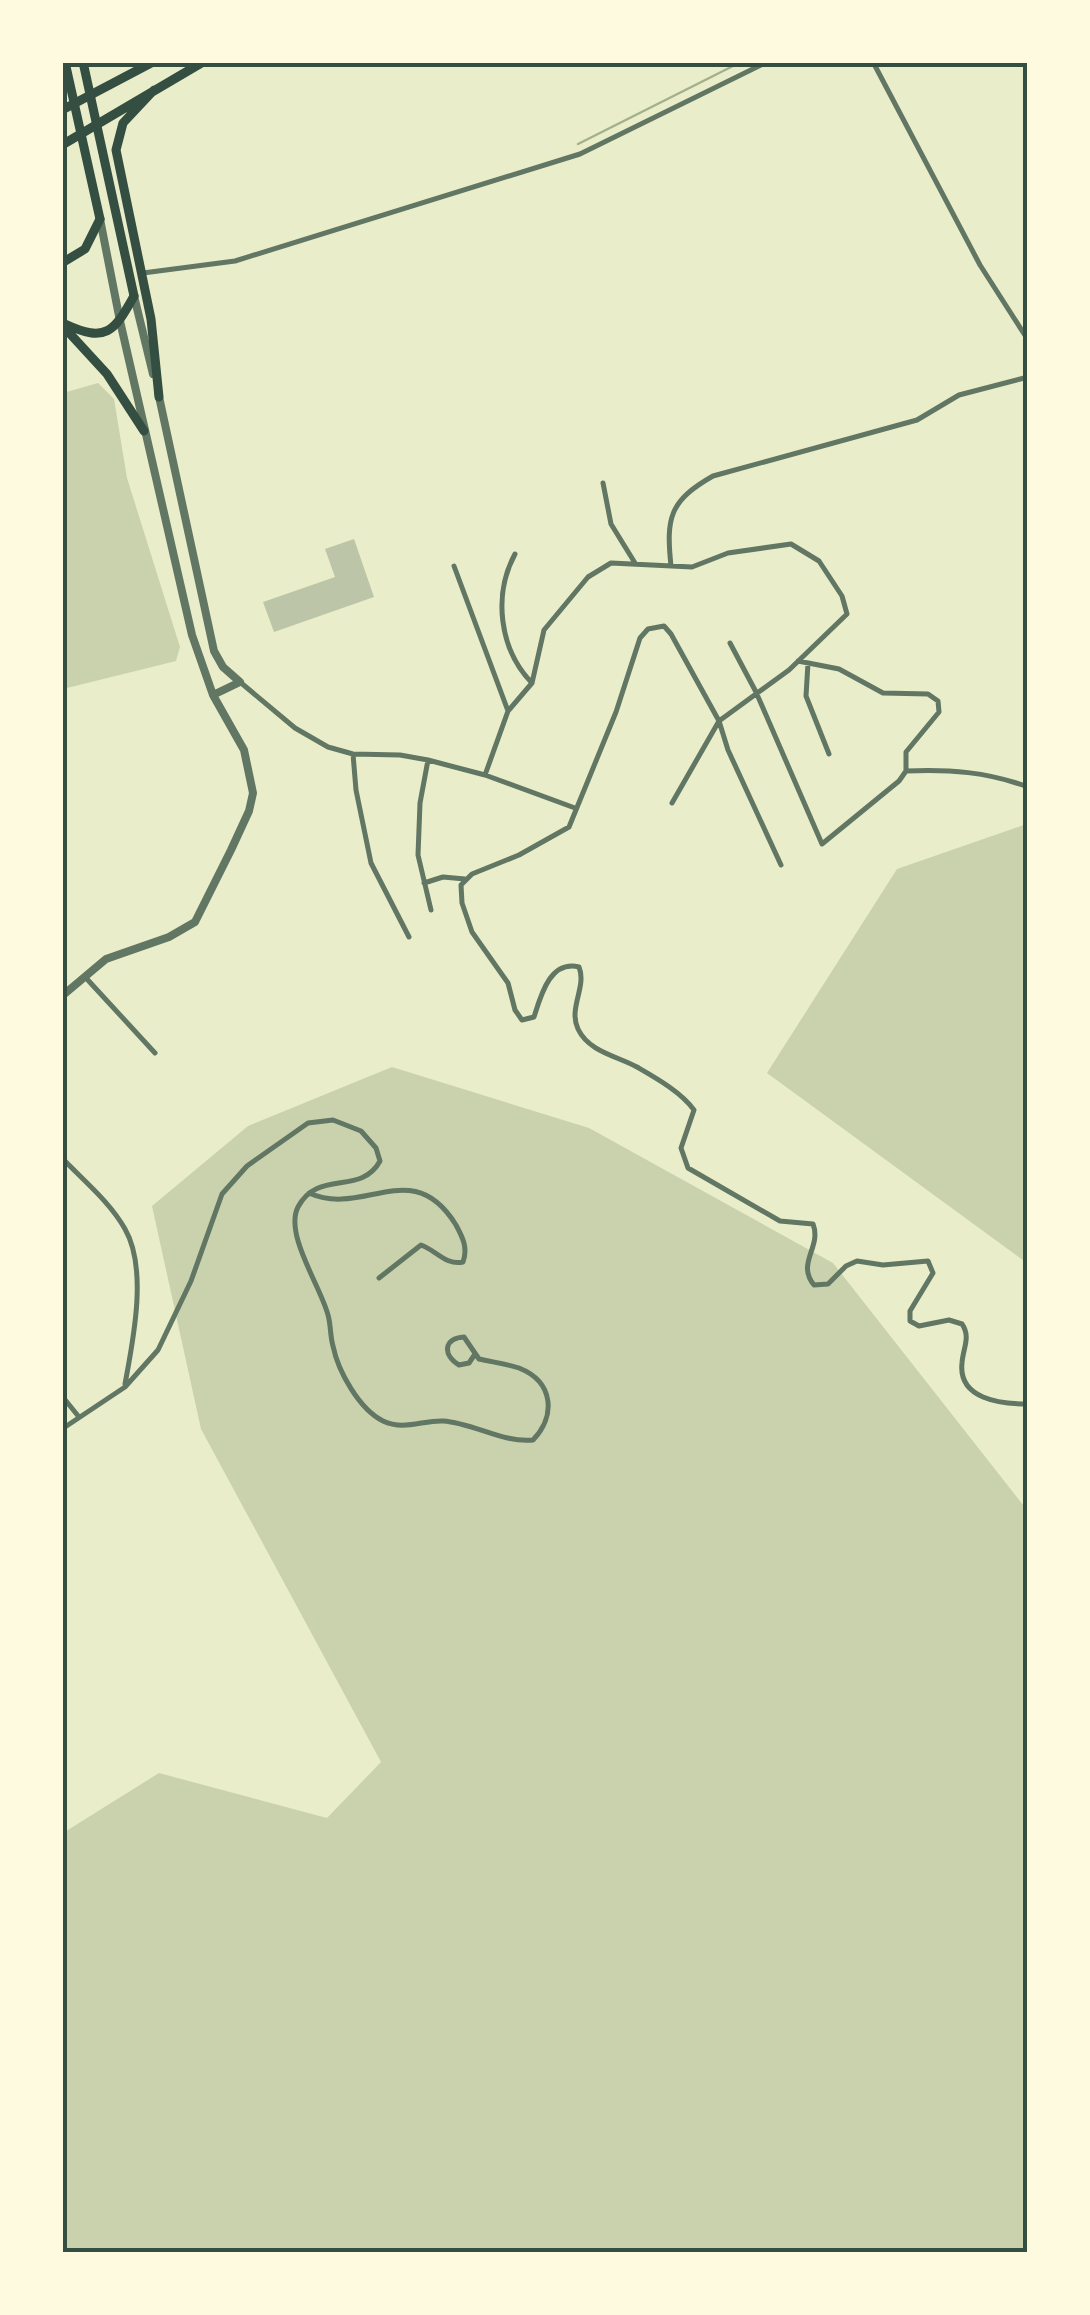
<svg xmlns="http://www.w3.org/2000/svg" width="1090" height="2315" viewBox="0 0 1090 2315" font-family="'Open Sans',sans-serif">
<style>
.green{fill:#cad2ad}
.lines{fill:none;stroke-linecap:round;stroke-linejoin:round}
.stream{stroke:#a3b18a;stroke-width:2.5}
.building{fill:#bcc5a7}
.minor{stroke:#617663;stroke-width:5}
.tertiary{stroke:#617663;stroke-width:8}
.primary{stroke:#344e41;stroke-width:9}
.trunk{stroke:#344e41;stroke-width:9}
.neatline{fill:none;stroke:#344e41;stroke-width:4}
</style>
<rect width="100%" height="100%" fill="#e9edc9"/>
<path class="green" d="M98,383L114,399L127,478L180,647L176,661L63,689V393Z
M1027,824H1028L1027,1263L767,1073L897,869Z
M392,1067L589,1128L833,1263L1027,1510V2252H63V1833L159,1773L327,1818L381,1762L201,1429L152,1206L248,1126Z"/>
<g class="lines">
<path class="stream" d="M578,144L741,62"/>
</g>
<path class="building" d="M354,539L374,597L274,632L263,602L335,577L325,549Z"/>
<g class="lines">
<path class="minor" d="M873,62L980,265L1028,340
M143,273L235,261L580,154L767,62
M603,483L611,524L635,563
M515,554C493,595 499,649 532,683
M454,566L508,711
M671,566C666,518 669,501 713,476L917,420L959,395L1028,377
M730,643L756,692L822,844L899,781L906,771V752L939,712L938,701L928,694L883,693L839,669L798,661
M808,663L806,696L829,754
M240,682L295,728L328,747L353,754L400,755L428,760L485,775L575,808
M353,754L356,790L371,863L409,937
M428,760L420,803L418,855L431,910
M906,771C949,769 988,772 1028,787
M485,775L508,711L532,683L544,630L588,577L611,563L692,567L728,553L791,544L819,561L842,596L847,614L789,670L719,721L672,803
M781,865L728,750L719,721L671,634L664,626L648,629L640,638L616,712L569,827L519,855L472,874L461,885L462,903L472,932L508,983L515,1010L522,1020L534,1017C541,995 550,960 579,967C587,987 568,1008 578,1029C589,1052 617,1056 637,1067C656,1078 681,1092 694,1110L681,1148L688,1168L780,1221L813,1224C822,1247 796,1263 814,1285L828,1284L846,1266L857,1261L883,1265L928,1261L933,1273L910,1311V1321L919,1326L949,1320L962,1324C971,1337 963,1348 962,1363C958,1399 1000,1404 1028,1404
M424,883L443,877L465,879
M86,978L155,1053
M62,1158C83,1180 110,1202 125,1229C148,1269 133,1341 125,1384
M309,1193C364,1218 412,1154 456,1225C463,1238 468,1248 463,1262C446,1266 436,1250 421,1245L379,1278
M62,1396L79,1417
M62,1429L125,1387L158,1350L191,1281L222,1194L247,1166L308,1123L333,1120L361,1131L376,1148L380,1161C361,1196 318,1169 298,1207C284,1234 321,1287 328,1315C331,1325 330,1336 333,1346C338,1371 359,1409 383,1421C404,1431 423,1420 443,1421C474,1423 502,1443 533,1440C556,1416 554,1382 519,1368C507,1364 492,1362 479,1359L464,1337C444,1338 442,1355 459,1365L469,1363L475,1354"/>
<path class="tertiary" d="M134,296L153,374
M158,392L214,651L223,667L240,682L213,695
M62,996L106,959L169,937L195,922L231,850L249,811L253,793L244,750L213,695L192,635L120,321L100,219"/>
<path class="primary" d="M65,62L100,219
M83,62L134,296"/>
<path class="trunk" d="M154,90L123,123L116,150L151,319L159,397
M62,110L153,62
M62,145L203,62
M62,263L85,249L100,219
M65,324C106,343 114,332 134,296
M62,325L107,374L144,431"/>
</g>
<rect width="1090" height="2315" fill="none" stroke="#fefae0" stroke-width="130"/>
<rect x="65" y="65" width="960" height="2185" class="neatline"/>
</svg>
